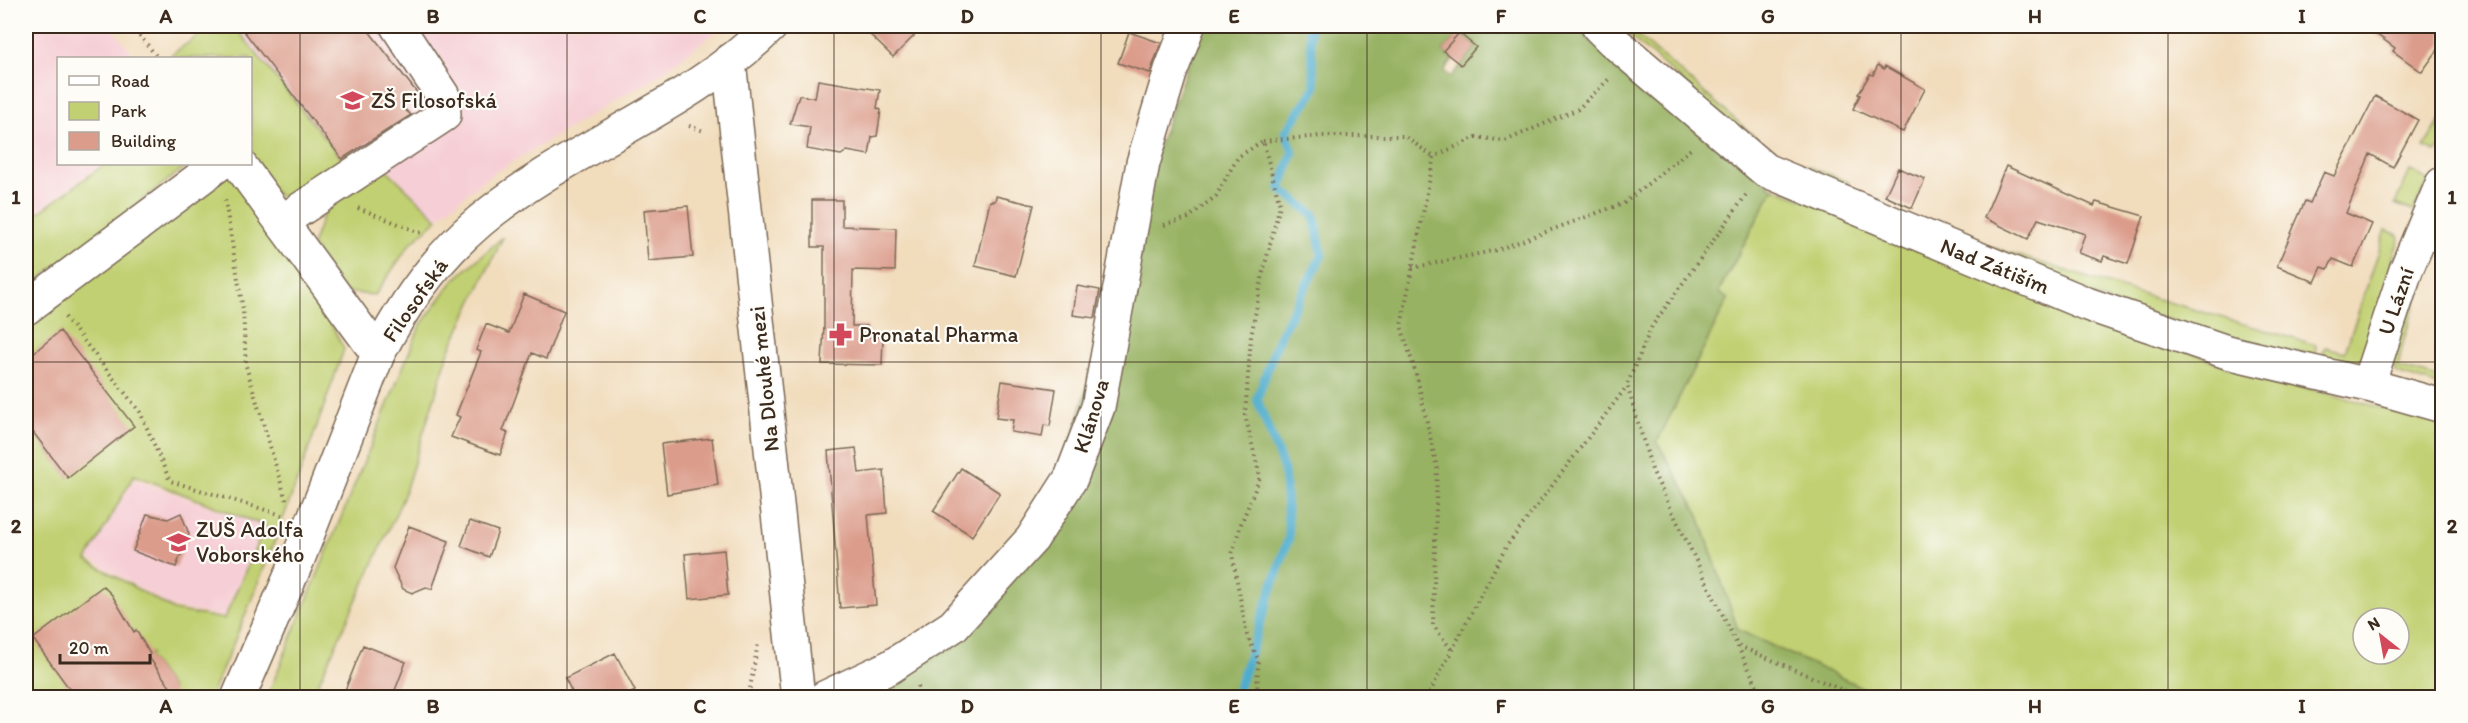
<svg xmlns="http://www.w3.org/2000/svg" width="2468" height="723" viewBox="0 0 2468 723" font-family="Itim,sans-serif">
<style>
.built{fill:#f6cfd6}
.green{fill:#c1d072;stroke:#7e7d48;stroke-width:1.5;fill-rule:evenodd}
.forest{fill:#98b264;stroke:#6a6e41;stroke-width:1.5;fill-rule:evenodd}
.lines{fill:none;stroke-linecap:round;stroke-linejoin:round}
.stream{stroke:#4daccc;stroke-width:9}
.building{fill:#db9c8b}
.minor-casing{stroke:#7b6855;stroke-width:36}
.path{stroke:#7b6855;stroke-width:4;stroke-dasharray:1.5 4.5;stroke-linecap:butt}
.minor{stroke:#fff;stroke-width:33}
.grid{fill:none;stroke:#3b2a1e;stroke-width:1.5;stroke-opacity:0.55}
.labels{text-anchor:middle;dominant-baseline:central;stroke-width:4.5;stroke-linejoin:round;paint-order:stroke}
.poi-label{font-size:22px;fill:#3b2a1e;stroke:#fdfcf7;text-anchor:start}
.street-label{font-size:22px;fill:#3b2a1e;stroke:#fdfcf7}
.neatline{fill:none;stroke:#3b2a1e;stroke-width:2}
.grid-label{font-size:20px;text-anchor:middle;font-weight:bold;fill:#3b2a1e}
</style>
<rect width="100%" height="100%" fill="#fdfcf7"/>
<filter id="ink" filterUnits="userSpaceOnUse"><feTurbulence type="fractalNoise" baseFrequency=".0167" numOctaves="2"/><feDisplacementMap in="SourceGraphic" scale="12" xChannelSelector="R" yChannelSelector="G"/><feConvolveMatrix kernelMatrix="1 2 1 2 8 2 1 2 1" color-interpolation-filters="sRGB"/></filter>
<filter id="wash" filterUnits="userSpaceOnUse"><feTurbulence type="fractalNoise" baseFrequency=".008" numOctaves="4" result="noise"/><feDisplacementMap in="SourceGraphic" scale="24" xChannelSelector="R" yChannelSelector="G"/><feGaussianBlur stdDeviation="1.35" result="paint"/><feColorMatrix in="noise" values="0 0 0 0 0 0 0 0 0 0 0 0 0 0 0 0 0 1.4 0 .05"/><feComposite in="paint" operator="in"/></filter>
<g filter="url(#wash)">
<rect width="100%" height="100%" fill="#f1dcbc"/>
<path class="built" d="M26,26H111L136,58H58V164H101L26,220Z
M237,26H724L658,75L489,176L437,218L368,148L346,164L235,27Z
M134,479L264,526L223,617L172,607L89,558Z"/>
<path class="green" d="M212,26H237L235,27L349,168L289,200L277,195L251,162L250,58H173L171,55Z
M1618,26H1627L1774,153L1849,182L1844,186L1772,157Z
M2442,118V146L2436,152L2424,147Z
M105,164H189L26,289V222Z
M384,167L438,219L410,244L375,295L344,292L312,245L325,210Z
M230,171L304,272L344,349C303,467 261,584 210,697H160L172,689L148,656L152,653L147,655L135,631L76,697H26V423L68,477L61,332L26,359V326ZM134,475L265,526L224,619L174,610L87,560Z
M2410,171L2429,180L2413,211L2395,204Z
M1774,188L2229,367L2442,424V697L1883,698L1738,630L1698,513L1657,442L1728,299L1718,293ZM2363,618H2399V654H2363Z
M2442,204V230L2431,252L2403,343L2398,367L2442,379V387L2397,373L2394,366L2388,363Z
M2386,230L2398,235L2399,240L2392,260L2395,265L2364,358C2353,363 2334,360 2323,354L2325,347L2345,352Z
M503,237L449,351L403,498L312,697H267L420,326L453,281Z
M1963,238L2130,291L2316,345L2315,355L2263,347L2111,303Z"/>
<path class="forest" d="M1202,26H1575L1639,89L1774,188L1718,292L1728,299L1657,442L1698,513L1738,630L1883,697L846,698L1039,552L1155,155ZM1459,33L1476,47L1451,77L1444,71L1453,59L1443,51Z"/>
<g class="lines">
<path class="stream" d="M1288,137L1286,132L1315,88L1309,26
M1235,698L1289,537L1284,470L1257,399L1279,337L1322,255L1314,215L1280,189L1293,152L1289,141"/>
</g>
<g id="blocks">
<path class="building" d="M240,26H365L418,94L402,107L411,115L342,159Z
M861,26H924L893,57Z
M2365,26H2442V44L2422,72L2393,51L2395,48Z
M1129,32L1161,43L1150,73L1118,63Z
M1459,33L1476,47L1461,65L1443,51Z
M1878,65L1884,69L1885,66L1925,89L1903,132L1853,109L1860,95L1858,94L1870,74L1873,75Z
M818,80L880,90L877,108L881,110L877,136L872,137L869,155L847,151L841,155L807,149L810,127L790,124L799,95L815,98Z
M2375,96L2418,120L2393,167L2370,154L2346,213L2372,224L2353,267L2333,259L2328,269L2322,267L2315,282L2277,266L2305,201L2310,203L2324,172L2334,176Z
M2006,166L2094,206L2096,202L2144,216L2128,264L2104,256L2102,261L2078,253L2085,234L2038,219L2028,239L1984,218Z
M1898,168L1925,179L1912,208L1885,196Z
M996,196L1034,205L1016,276L975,266L990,201H995Z
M812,200H842V226L896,228L895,271L853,270L852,326H867V337H883L882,365L822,364L824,325V247H812Z
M688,206L693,257L648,261L644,210Z
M1077,286L1100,290L1095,318L1073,315Z
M524,294L564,311L546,359L532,353L503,431L508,433L500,455L451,437L460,417L456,415L481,352L476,350L486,324L509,333Z
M60,331L134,426L68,478L26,423V359Z
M1002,381L1056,389L1050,426L1044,425L1042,437L1011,432L1013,420L996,418Z
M712,438L718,485L667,494L661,444Z
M856,448L859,473L884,470L887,513L868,515L876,605L840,608L828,451Z
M961,468L1000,493L972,536L933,511Z
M181,513L189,534L176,567L133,551L147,514L168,519Z
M470,521L498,531L489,557L461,546Z
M409,526L449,541L432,589L426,587L412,593L403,589L393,568Z
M724,550L728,595L689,599L685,554Z
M103,586L112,595L134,632L136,630L150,654L148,656L178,698H76L33,639Z
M363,645L406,662L392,698H342Z
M615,653L635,691L622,698H575L565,678Z"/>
</g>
</g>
<g filter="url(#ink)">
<use href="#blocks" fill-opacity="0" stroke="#7b6855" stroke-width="1.5"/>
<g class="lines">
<defs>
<path id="minor" d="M1598,26L1613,41L1765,170L2087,304L2227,352L2368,385L2442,406
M729,61L798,698
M239,164L378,354
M281,222L444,115L443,96L397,26
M26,308L219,164
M2368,385L2406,270L2442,184
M238,698L298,559L378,354C403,305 437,257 480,221C570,146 687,109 771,26
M824,698L890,667L953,626L1032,539L1071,478L1098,407L1143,163L1171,70L1188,26"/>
</defs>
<use href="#minor" class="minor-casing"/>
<path class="path" d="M132,26L158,58
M689,126L704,131
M1263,141L1321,136H1404L1434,157
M1746,195L1652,326L1627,385L1652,470L1763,698
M225,200L243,310L246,366L286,500
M358,208L424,234
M1164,225L1188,218L1216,196L1238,157L1263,141L1280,205L1263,272L1251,337L1245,415L1260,477L1241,524L1232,554L1247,635L1258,659L1257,698
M1412,268L1497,250L1624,203L1692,148
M65,317L140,412L170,481L282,515
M1739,646L1861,698
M1451,649L1433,625L1437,468L1417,377L1401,326L1434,157L1476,137L1505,141L1578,109L1609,79
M918,686L920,698
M743,698L750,688L758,643
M1427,698L1506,547L1627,386"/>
<use href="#minor" class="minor"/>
</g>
</g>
<path class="grid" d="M300,26V698M567,26V698M834,26V698M1101,26V698M1367,26V698M1634,26V698M1901,26V698M2168,26V698M26,362H2442"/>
<defs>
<symbol id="school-bare" viewBox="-9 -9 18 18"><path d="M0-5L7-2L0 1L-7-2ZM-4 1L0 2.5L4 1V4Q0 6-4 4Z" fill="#d1495b" stroke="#fdfcf7" stroke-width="2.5" paint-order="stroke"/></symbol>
<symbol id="pharmacy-bare" viewBox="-9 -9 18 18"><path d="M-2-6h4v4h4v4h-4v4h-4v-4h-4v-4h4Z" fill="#d1495b" stroke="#fdfcf7" stroke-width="2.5" paint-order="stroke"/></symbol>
</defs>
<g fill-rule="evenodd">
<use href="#school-bare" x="336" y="84" width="33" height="33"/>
<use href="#pharmacy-bare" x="824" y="318" width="33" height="33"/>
<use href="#school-bare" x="162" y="526" width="33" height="33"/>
</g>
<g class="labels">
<g class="poi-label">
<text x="371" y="100">ZŠ Filosofská</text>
<text x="859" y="334">Pronatal Pharma</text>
<text x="196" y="529">ZUŠ Adolfa<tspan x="196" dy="25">Voborského</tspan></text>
</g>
<g class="street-label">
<text transform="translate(1995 266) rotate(22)">Nad Zátiším</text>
<text transform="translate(415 300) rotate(-55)">Filosofská</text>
<text transform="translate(2396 301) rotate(-71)">U Lázní</text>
<text transform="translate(764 379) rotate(-96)">Na Dlouhé mezi</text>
<text transform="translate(1091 416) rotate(-73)">Klánova</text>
</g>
</g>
<rect width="2468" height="723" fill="none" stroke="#fdfcf7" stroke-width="66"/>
<rect x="57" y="57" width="195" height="108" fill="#fdfcf7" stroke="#afa8a0" stroke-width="1.5"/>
<rect x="69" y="76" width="30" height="9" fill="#ffffff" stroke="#afa8a0" stroke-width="1.5"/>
<text x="111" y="87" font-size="18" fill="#3b2a1e">Road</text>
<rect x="69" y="102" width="30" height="18" fill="#c1d072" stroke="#afa8a0" stroke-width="1.5"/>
<text x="111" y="117" font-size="18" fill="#3b2a1e">Park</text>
<rect x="69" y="132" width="30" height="18" fill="#db9c8b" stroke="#afa8a0" stroke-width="1.5"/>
<text x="111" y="147" font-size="18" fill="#3b2a1e">Building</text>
<g transform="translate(2381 636) rotate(329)"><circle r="28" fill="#fdfcf7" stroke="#afa8a0" stroke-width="1.5"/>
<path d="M0-4.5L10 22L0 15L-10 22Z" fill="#d1495b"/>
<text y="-9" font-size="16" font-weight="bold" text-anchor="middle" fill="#3b2a1e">N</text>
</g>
<path d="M60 654v9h90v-9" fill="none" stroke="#3b2a1e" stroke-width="3"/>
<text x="69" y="654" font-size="18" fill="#3b2a1e" stroke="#fdfcf7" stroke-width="4.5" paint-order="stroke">20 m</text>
<rect x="33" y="33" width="2402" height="657" class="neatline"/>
<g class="grid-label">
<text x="166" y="23">A</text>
<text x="433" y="23">B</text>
<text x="700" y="23">C</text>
<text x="967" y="23">D</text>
<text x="1234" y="23">E</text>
<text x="1501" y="23">F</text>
<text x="1768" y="23">G</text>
<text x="2035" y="23">H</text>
<text x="2302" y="23">I</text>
<text x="16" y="204">1</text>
<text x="2452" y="204">1</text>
<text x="16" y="533">2</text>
<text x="2452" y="533">2</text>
<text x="166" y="713">A</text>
<text x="433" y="713">B</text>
<text x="700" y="713">C</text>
<text x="967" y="713">D</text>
<text x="1234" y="713">E</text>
<text x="1501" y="713">F</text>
<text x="1768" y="713">G</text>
<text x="2035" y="713">H</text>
<text x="2302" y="713">I</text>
</g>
</svg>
